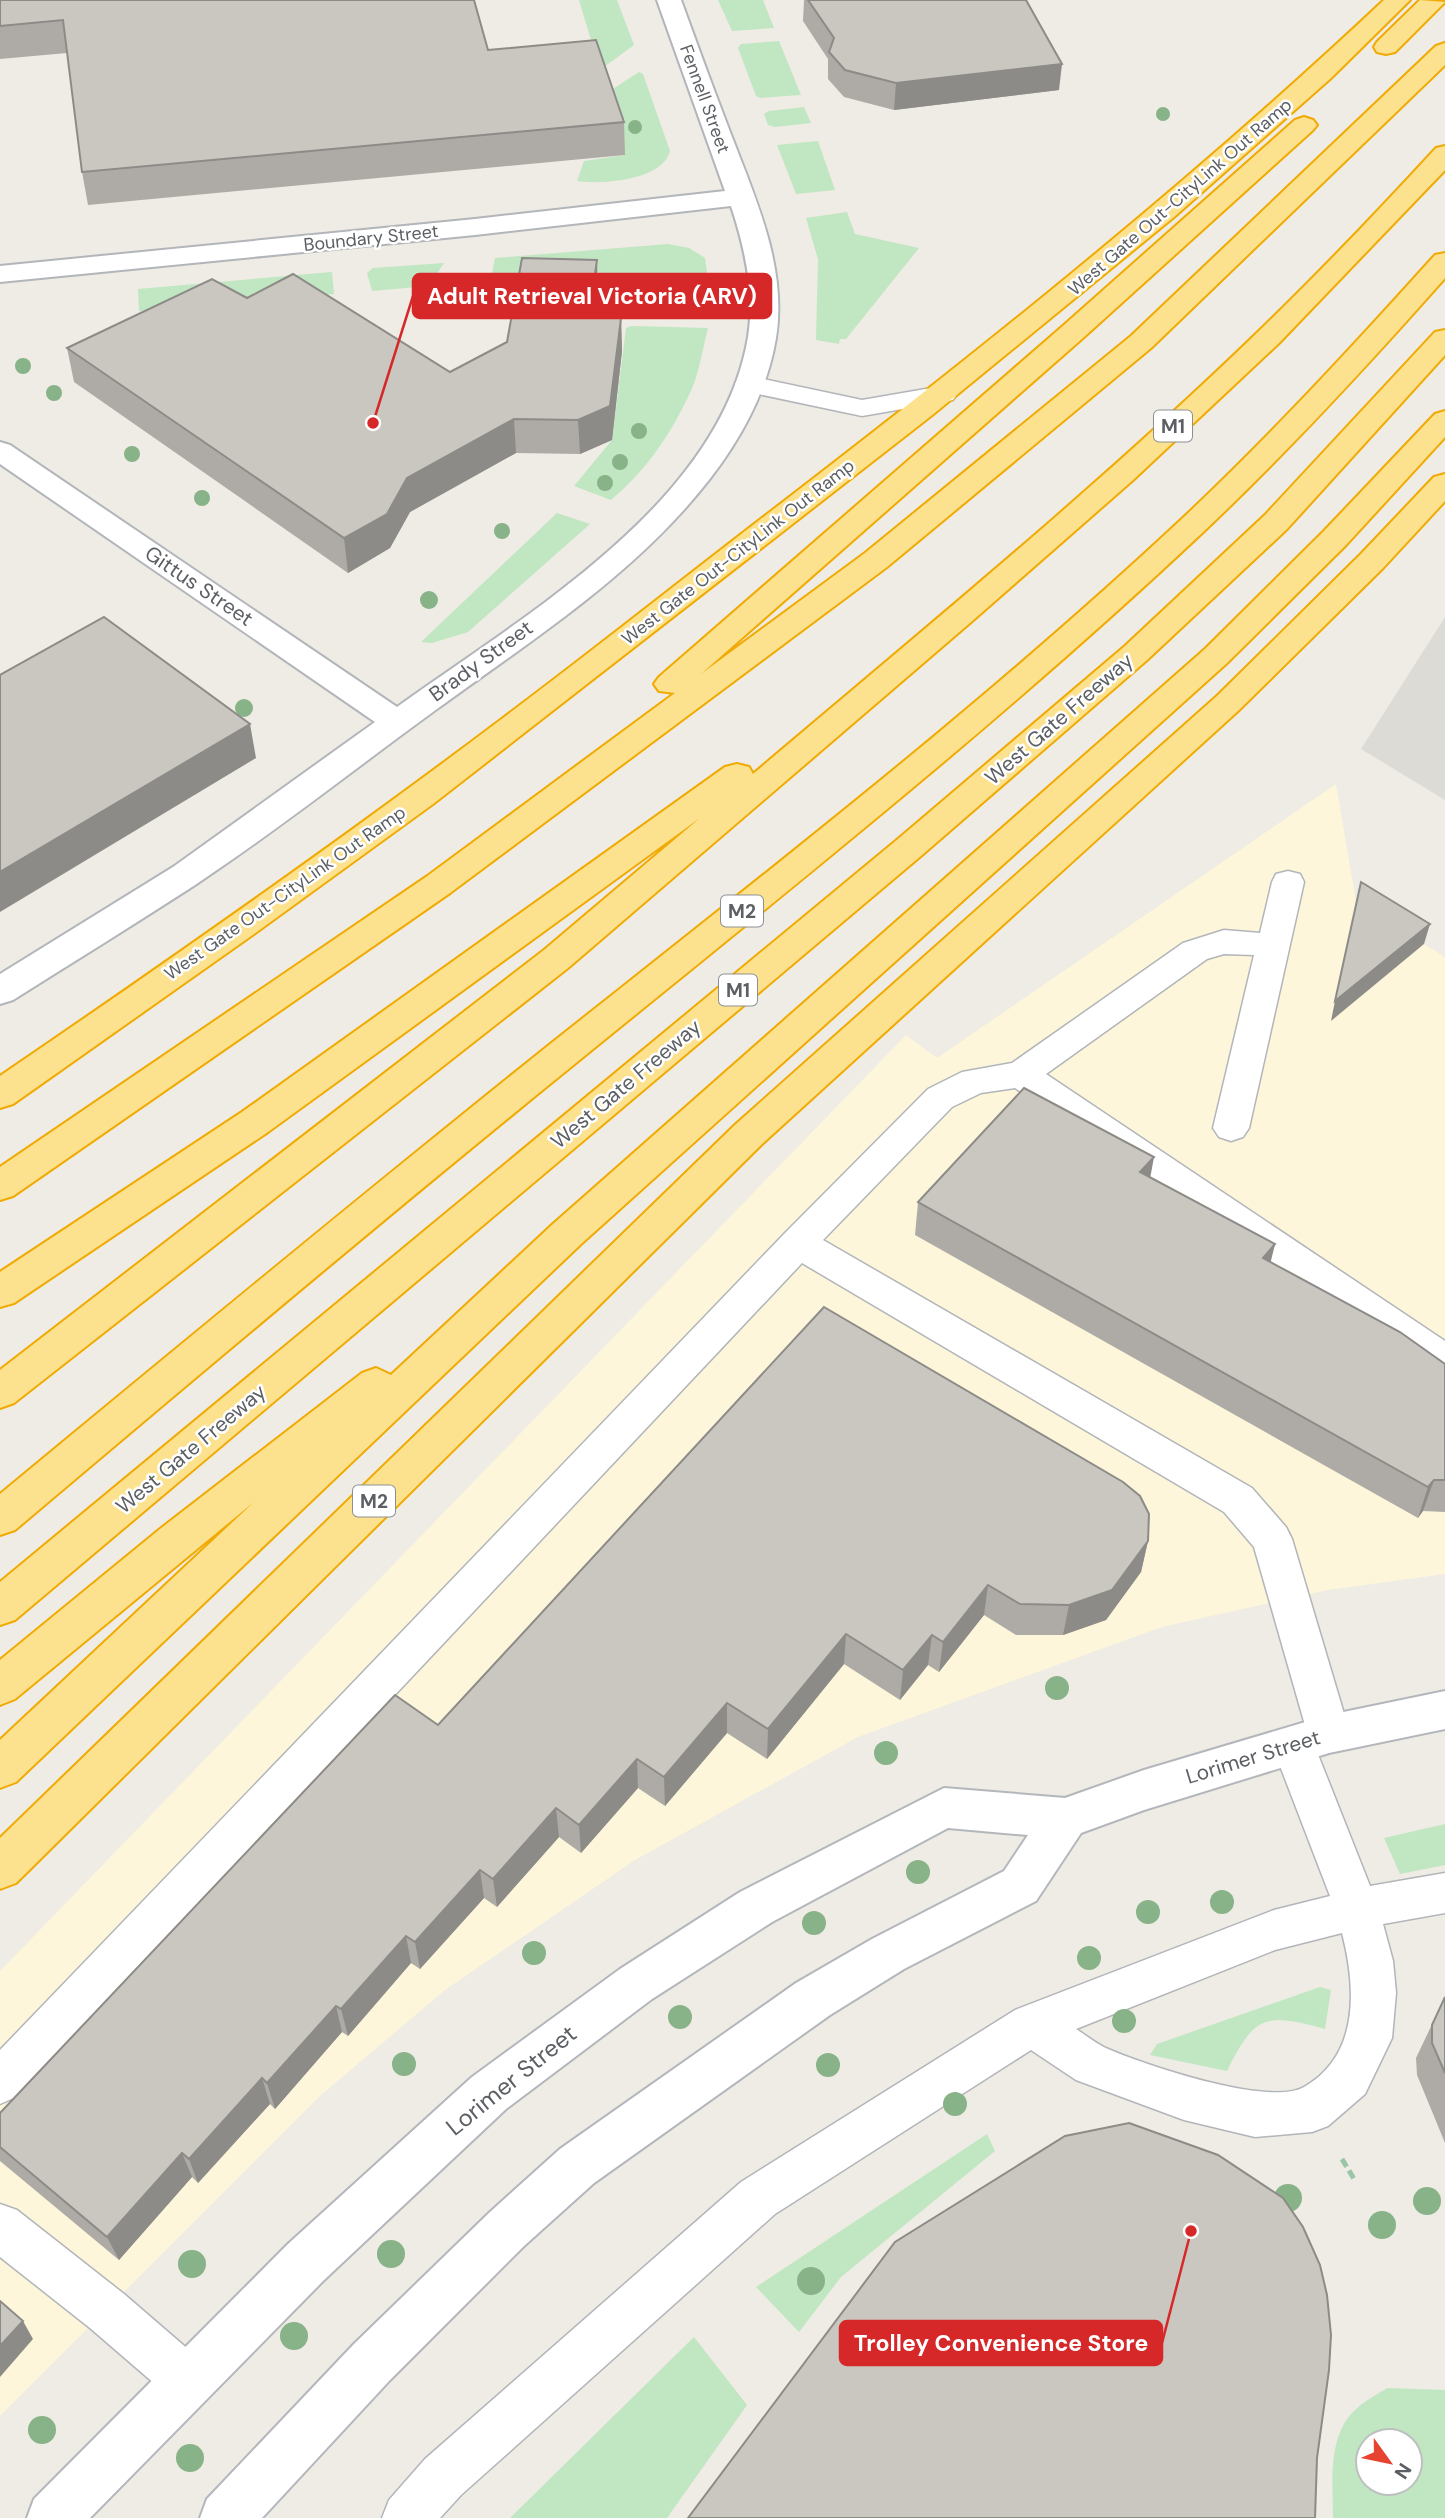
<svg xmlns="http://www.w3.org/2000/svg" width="1445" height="2518" viewBox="0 0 1445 2518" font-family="'DM Sans',sans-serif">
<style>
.commercial{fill:#fdf6da}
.industrial{fill:#dddbd6}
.green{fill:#c1e6c2;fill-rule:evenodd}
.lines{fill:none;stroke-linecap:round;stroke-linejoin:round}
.service-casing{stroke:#b2b5b9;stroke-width:3}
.minor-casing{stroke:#b2b5b9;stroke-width:4}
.secondary-casing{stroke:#b3b7bc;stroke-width:4}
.motorway-casing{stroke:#f0aa03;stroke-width:4}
.path{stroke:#9ac6a7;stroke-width:5;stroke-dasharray:9 4.5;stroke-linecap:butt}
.service{fill:#fff;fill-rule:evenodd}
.minor{fill:#fff;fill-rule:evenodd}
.secondary{fill:#fff;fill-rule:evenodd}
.motorway{fill:#fce28e;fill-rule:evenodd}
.tree{fill:#88b287}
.wall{fill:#aeaba6}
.shaded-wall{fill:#8d8b87}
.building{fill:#cac7c1;stroke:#8d8b87;stroke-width:2}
.labels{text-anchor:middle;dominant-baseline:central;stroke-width:5;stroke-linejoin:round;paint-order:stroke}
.far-street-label{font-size:18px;fill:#5c6065;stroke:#fff}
.shield{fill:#fff;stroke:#8d9093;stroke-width:2}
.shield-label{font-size:19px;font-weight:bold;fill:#5c6065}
.street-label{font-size:21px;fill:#5c6065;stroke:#fff}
.near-street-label{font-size:24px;fill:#5c6065;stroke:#fff}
.leader{fill:none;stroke:#d62828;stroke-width:2.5}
.callout-dot{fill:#d62828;stroke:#fff;stroke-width:2.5}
.callout{fill:#d62828;stroke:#d62828;stroke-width:2.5}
.callout-label{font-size:23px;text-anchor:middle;font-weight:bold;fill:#fff}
</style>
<rect width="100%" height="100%" fill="#eeece4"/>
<path class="commercial" d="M1336,784L1356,902L1445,957V1574L1328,1590L1162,1627L858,1737L635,1860L445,1990L320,2096L0,2416V1971L906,1035L937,1058Z"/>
<path class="industrial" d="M1445,617V800L1361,749Z"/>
<path class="green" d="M579,0H617L634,45L600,70Z
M718,0H763L774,28L732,31Z
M779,41L801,95L760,98L756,96L738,48L741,44Z
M639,72L643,74L670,151C663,180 602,185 577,181L584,161L625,155L605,94Z
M804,107L811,123L775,127L768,125L764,114L769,111Z
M818,141L835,190L796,194L777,145Z
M847,212L855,234L919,248L846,339H840L839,344L816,340L818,259L806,218Z
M668,244L689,248L705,258L711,303H643L594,269L491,279L495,258Z
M444,263L429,286L372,291L367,273L373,268Z
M332,272L334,294L139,311L138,289Z
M631,326L708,328C703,347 700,368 693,386C674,430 647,470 611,500L574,486L612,440L626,328Z
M557,513L590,524L468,632L432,643L421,642Z
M1445,1824V1865L1400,1874L1384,1838Z
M1320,1987L1331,1990L1325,2029C1266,2013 1255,2014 1227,2071L1150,2055L1157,2044Z
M987,2134L995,2151L841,2277L799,2332L756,2287Z
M694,2337L747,2405L667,2518H510Z
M1387,2388L1445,2390V2518H1333C1333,2484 1327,2437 1354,2411C1363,2402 1376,2395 1387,2388ZM1410,2441V2483H1368V2441Z"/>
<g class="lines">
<defs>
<path id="service" d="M749,376L862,400L943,386L953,388L957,394L953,400L943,402L862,416L739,390L735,384L739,378Z
M1288,871L1300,874L1304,882L1249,1128L1243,1137L1231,1141L1219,1137L1213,1128L1254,955L1224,954L1207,959L1046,1074L1445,1341V1376L1432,1372L1015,1088L981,1093L952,1107L823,1240L1252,1488L1286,1527L1292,1539L1350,1734L1344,1747L1329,1752L1315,1747L1370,1886L1445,1873V1913L1383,1924L1393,1961L1396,1993L1392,2038L1365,2094L1328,2126L1312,2132L1255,2137L1184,2120L1076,2080L1031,2050L775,2214L461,2495L440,2518H382L389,2500L425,2459L741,2182L1015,2010L1274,1910L1330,1896L1272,1745L1278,1732L1293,1726L1307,1732L1254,1547L1224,1512L802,1263L16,2097L0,2104V2050L785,1233L928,1089L962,1072L1012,1063L1183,943L1224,930L1260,933L1272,882L1276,874ZM1342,1933C1356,1987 1360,2055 1304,2087C1269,2107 1145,2065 1108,2049C1096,2044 1086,2035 1076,2029L1275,1950Z
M0,2204L17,2210L124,2294L204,2363L211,2380L204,2397L187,2404L170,2397L90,2328L0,2257Z"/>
<path id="minor" d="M657,0H681C696,41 711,83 727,124C752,191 788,264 776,338C765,405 726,464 681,513C611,590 521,648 437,709C357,767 278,830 195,885C135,924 73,962 13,1000L0,1004V974L173,867L375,722L0,464V442L10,445L397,707C523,616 720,504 748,337C755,294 745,248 731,206L475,235L0,282V266L475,219L725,191Z"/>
<path id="secondary" d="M1445,1691V1729L1329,1753L1144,1810L1081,1833L1036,1901L904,1969L830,2015L594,2183L524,2246L390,2380L262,2518H200L207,2499L354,2344L490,2212L560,2149L796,1983L872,1939L1004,1871L1028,1835L948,1828L772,1922L652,1999L506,2109L324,2280L90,2518H27L34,2499L288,2244L472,2077L620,1969L740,1892L944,1788L1065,1798L1144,1770L1329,1715Z"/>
<path id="motorway" d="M1384,0H1410L1331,78L1174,217L931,416L433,804L254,934L13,1104L0,1108V1076C170,960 339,842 503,718C583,658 661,596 740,535C962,365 1180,192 1384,0Z
M1420,0L1445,2L1395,52L1386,54L1377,52L1374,47L1377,42Z
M1445,43V65L1151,348L887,567L450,893L13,1196L0,1200V1167L426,877L675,693L659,691L654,684L659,677L1064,325L1295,120L1304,117L1313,120L1317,125L1313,130L1084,337L701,674L865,553L1131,336L1436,46Z
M1445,146V170L1279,343L1133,480L971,622L568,968L14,1403L0,1408V1370L544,950L700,818L268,1132L14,1303L0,1307V1272L242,1112L725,767L737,764L749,767L753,774C924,629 1098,487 1259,331C1320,272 1378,211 1436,148Z
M1445,253V278C1367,366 1287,453 1201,534C999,724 781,896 566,1071C380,1222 197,1376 15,1530L0,1535V1494C179,1346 358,1198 539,1053C758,879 980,708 1184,517C1272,434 1354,345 1435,255Z
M1445,330V355L1287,529L1147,660L922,855L15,1620L0,1625V1582L898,839L1125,646L1265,515L1435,332Z
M1445,411V437L1346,545L1227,663L581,1244L16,1782L0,1788V1740L254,1502L15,1699L0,1705V1660L160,1529L362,1373L376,1368L391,1375L553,1224L1205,649L1324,531L1435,414Z
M1445,474V501L1383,568L1239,710L762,1144L16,1883L0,1889V1838L736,1124L1217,696L1361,554L1434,477Z"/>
</defs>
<use href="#service" class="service-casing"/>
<use href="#minor" class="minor-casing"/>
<use href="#secondary" class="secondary-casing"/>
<use href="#motorway" class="motorway-casing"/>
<path class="path" d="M1342,2159L1354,2179"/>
<use href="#service" class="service"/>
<use href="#minor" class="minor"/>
<use href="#secondary" class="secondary"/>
<use href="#motorway" class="motorway"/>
</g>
<g class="tree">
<circle cx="1163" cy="114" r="7"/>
<circle cx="635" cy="127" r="7"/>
<circle cx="23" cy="366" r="8"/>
<circle cx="54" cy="393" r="8"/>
<circle cx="639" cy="431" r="8"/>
<circle cx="132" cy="454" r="8"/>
<circle cx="620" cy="462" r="8"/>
<circle cx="605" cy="483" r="8"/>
<circle cx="202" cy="498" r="8"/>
<circle cx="502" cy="531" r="8"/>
<circle cx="429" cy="600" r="9"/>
<circle cx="244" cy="708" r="9"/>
<circle cx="1057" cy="1688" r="12"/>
<circle cx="886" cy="1753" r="12"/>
<circle cx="918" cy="1872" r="12"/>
<circle cx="1222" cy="1902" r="12"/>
<circle cx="1148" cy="1912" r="12"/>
<circle cx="814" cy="1923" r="12"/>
<circle cx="534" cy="1953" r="12"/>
<circle cx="1089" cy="1958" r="12"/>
<circle cx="680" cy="2017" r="12"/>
<circle cx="1124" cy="2021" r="12"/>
<circle cx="404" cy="2064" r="12"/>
<circle cx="828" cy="2065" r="12"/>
<circle cx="955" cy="2104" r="12"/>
<circle cx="1288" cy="2198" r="14"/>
<circle cx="1427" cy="2201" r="14"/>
<circle cx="1382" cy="2225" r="14"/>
<circle cx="391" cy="2254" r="14"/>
<circle cx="192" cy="2264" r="14"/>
<circle cx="811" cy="2281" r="14"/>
<circle cx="294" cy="2336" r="14"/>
<circle cx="42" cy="2430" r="14"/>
<circle cx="190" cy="2458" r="14"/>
</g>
<path class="wall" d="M0,0L488,50L624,122L625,155L88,205L82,172L67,53L0,59Z
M804,0H1026L1059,90L894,110L844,97L828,79V59L803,21Z
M598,293L595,315L621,318L622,351L612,440L580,454L516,453L410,512L390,548L348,573L74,382L67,348L247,298L450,372Z
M1150,1178L1275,1244L1270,1262L1445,1364V1512L1423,1511L1418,1518L915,1235L918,1202Z
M1148,1541L1141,1572L1106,1620L1063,1635H1016L984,1615L939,1672L928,1665L900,1700L844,1664L767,1759L727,1733L665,1806L638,1788L581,1853L559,1837L497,1907L484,1898L420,1969L411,1963L348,2036L342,2032L275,2109L270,2104L198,2183L192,2177L119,2260L0,2161V2113L438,1725Z
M1445,1997V2143L1417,2075L1416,2058Z"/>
<path class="shaded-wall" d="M1062,64L1059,90L894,110L896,83Z
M597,260L598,293L590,348L589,315Z
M621,318L622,351L612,440L580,454L578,420Z
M514,419L516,453L410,512L390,548L348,573L344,538L407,478Z
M250,724L256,758L0,912V872Z
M1430,924L1424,944L1331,1021L1335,1001Z
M1154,1157L1148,1190L1140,1172Z
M1275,1244L1267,1277L1263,1258Z
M1434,1480L1423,1511L1418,1518L1428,1487Z
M1148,1541L1141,1572L1106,1620L1063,1635L1069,1605Z
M988,1585L984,1615L939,1672L943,1642Z
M846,1634L844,1664L767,1759L768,1729Z
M932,1635L928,1665L900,1700L903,1670Z
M727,1703V1733L665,1806L664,1777Z
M637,1759L638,1788L581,1853L579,1825Z
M556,1808L559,1837L497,1907L493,1879Z
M480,1870L484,1898L420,1969L415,1942Z
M406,1936L411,1963L348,2036L341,2009Z
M336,2006L342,2032L275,2109L267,2083Z
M262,2078L270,2104L198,2183L189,2159Z
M182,2153L192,2177L119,2260L107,2237Z
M23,2321L33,2339L0,2377V2346Z"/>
<path class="building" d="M0,0H474L488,50L596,40L624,122L82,172L63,20L0,26Z
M808,0H1026L1062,64L896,83L845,70L829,52L834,38Z
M522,258L597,260L589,315L621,318L610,406L578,420L514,419L407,478L387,514L344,538L67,348L212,279L247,298L293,274L450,372L507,342Z
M104,617L250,724L0,872V675Z
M1361,882L1430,924L1335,1001Z
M1024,1088L1154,1157L1140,1172L1275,1244L1263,1258L1400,1332L1445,1364V1480H1434L1428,1487L918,1202Z
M824,1307L1123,1482L1140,1496L1149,1514L1148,1541L1112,1590L1069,1605L1020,1604L988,1585L943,1642L932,1635L903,1670L846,1634L768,1729L727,1703L664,1777L637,1759L579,1825L556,1808L493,1879L480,1870L415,1942L406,1936L341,2009L336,2006L267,2083L262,2078L189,2159L182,2153L107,2237L0,2147V2113L395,1695L438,1725Z
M1445,1997V2073L1432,2043V2025Z
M1129,2123L1218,2155L1283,2198L1303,2227L1320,2265L1327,2295L1331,2335L1329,2370L1317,2458L1315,2518H688L895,2242L1065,2136Z
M0,2301L23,2321L0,2346Z"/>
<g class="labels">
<g class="far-street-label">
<text transform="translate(705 99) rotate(70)">Fennell Street</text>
<text transform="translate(1180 197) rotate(-41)">West Gate Out-CityLink Out Ramp</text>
<text transform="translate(371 238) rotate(-6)">Boundary Street</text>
<text transform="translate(738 552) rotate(-38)">West Gate Out-CityLink Out Ramp</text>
<text transform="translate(285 893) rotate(-35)">West Gate Out-CityLink Out Ramp</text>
</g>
<g class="shield">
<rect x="1154" y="410.5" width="38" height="31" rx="5"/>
<rect x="721" y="895.5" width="42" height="31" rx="5"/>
<rect x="719" y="974.5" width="38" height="31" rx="5"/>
<rect x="353" y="1485.5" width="42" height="31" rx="5"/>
</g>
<g class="shield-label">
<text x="1173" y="426">M1</text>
<text x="742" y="911">M2</text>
<text x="738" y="990">M1</text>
<text x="374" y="1501">M2</text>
</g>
<g class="street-label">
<text transform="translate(199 586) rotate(34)">Gittus Street</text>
<text transform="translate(481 661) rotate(-36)">Brady Street</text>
<text transform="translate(1059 719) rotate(-41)">West Gate Freeway</text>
<text transform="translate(626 1084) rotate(-40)">West Gate Freeway</text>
<text transform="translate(191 1449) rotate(-40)">West Gate Freeway</text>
<text transform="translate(1253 1757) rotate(-17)">Lorimer Street</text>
</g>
<g class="near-street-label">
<text transform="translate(511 2080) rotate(-39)">Lorimer Street</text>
</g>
</g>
<path class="leader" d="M373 423L413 296M1191 2231L1162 2343"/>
<g class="callout-dot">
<circle cx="373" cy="423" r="7"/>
<circle cx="1191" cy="2231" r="7"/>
</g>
<g class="callout">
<rect x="413" y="274" width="358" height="44" rx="7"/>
<rect x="840" y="2321" width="322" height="44" rx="7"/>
</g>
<g class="callout-label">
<text x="592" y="304">Adult Retrieval Victoria (ARV)</text>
<text x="1001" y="2351">Trolley Convenience Store</text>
</g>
<g transform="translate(1389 2462) rotate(123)"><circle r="33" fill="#ffffff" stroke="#bebfc1" stroke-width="2"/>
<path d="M0-5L12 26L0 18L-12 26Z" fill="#e74331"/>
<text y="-10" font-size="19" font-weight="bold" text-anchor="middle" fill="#5c6065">N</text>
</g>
</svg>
